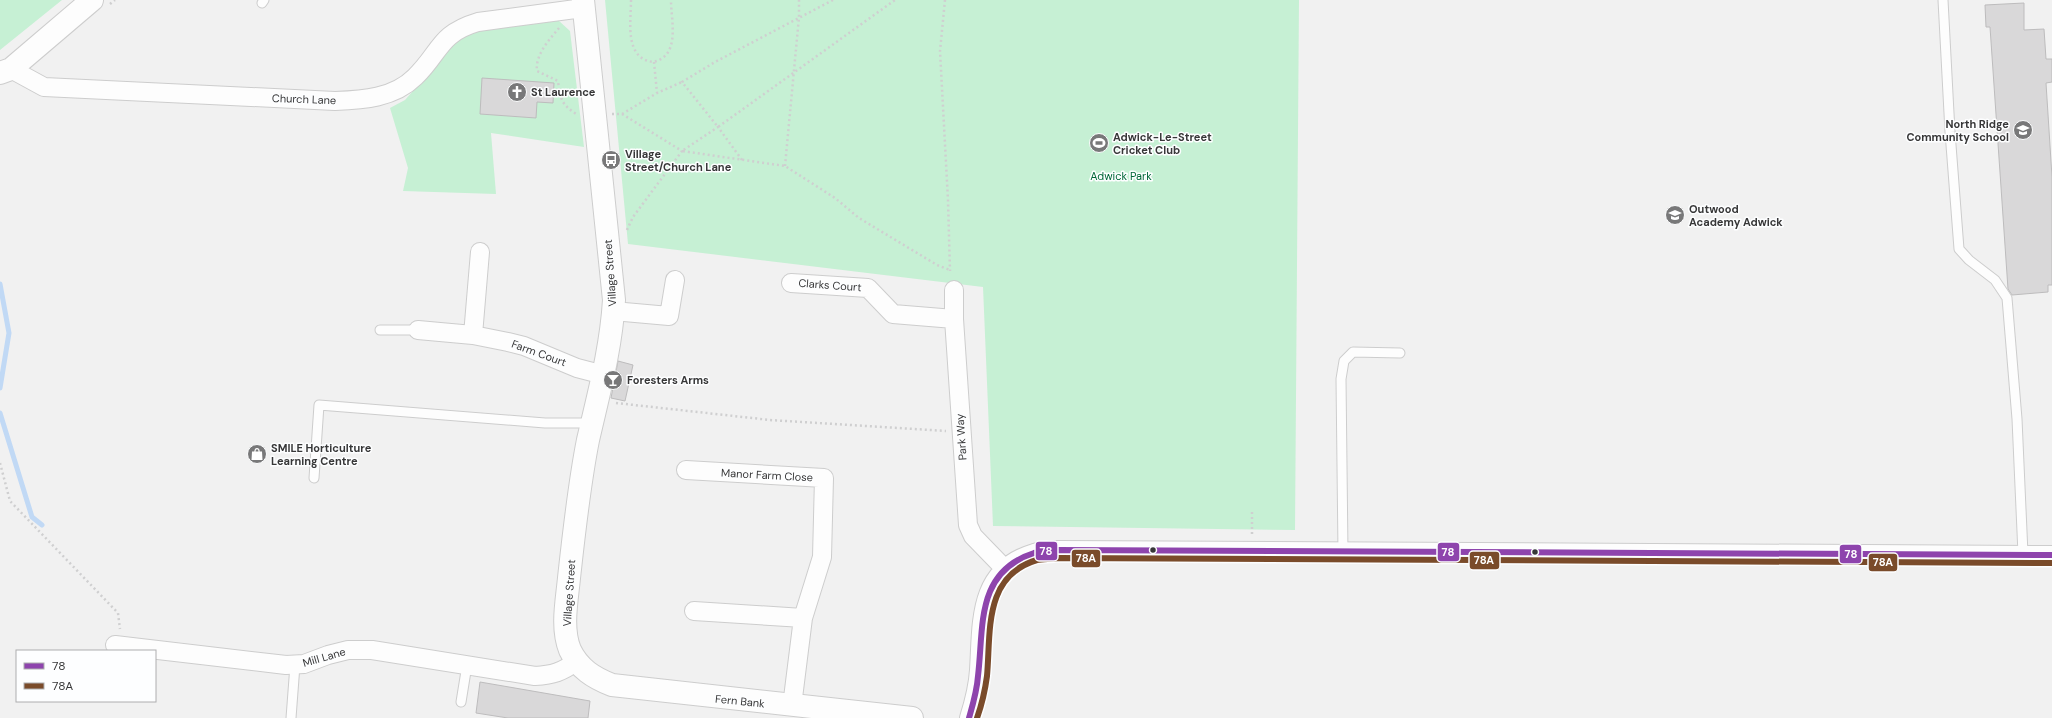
<svg xmlns="http://www.w3.org/2000/svg" width="2052" height="718" viewBox="0 0 2052 718" font-family="'DM Sans',sans-serif">
<style>
.green{fill:#c6f0d4}
.lines{fill:none;stroke-linecap:round;stroke-linejoin:round}
.stream{stroke:#c1d9f5;stroke-width:5}
.building{fill:#d9d8d9;stroke:#bdbcbd}
.lane-casing{stroke:#cdcdcd;stroke-width:11}
.street-casing{stroke:#cdcdcd;stroke-width:20}
.secondary-casing{stroke:#cdcdcd;stroke-width:24}
.path{stroke:#cfcfd0;stroke-width:2.5;stroke-dasharray:2 3;stroke-linecap:butt}
.lane{stroke:#fdfdfd;stroke-width:9}
.street{stroke:#fdfdfd;stroke-width:18}
.secondary{stroke:#fdfdfd;stroke-width:22}
.bus-1-casing{stroke:#fdfeff;stroke-width:9}
.bus-2-casing{stroke:#fdfeff;stroke-width:9}
.bus-1{stroke:#8e44ad;stroke-width:6}
.bus-2{stroke:#7a4b2a;stroke-width:6}
.bus-dot{fill:#373738;stroke:#fdfeff;stroke-width:1.5}
.labels{text-anchor:middle;dominant-baseline:central;stroke-width:3;stroke-linejoin:round;paint-order:stroke}
.poi-label{font-size:11px;font-weight:bold;fill:#373738;stroke:#fdfeff;text-anchor:start}
.street-label{font-size:11px;fill:#373738;stroke:#fdfeff}
.park-label{font-size:11px;fill:#006737;stroke:#fdfeff}
.line-badge{stroke:#fdfeff;stroke-width:1.5}
.badge-label{font-size:11px;text-anchor:middle;font-weight:bold;fill:#fff}
</style>
<rect width="100%" height="100%" fill="#f1f1f1"/>
<path class="green" d="M0,0H62L0,50Z
M605,0H1299L1295,530L993,526L983,287L628,244Z
M544,20H558L570,31L584,147L491,133L496,194L403,191L408,168L390,108L405,100L466,31Z"/>
<g class="lines">
<path class="stream" d="M0,284L9,333L0,388
M0,413L32,517L42,525"/>
</g>
<path class="building" d="M2024,3V30L2044,29L2046,59H2052V82L2046,83L2052,177V285H2048V292L2012,295L2008,289L1990,27H1986L1985,5Z
M482,78L554,83L553,103L537,102L536,118L480,114Z
M618,361L633,365L625,401L611,398Z
M480,682L590,701L588,718H508L476,713Z"/>
<g class="lines">
<defs>
<path id="lane" d="M1943,0L1950,132L1959,249L1969,260L1995,280L2007,298L2017,419L2023,554
M262,3L264,0
M380,330H418
M314,478L319,405L545,423H592
M1343,552L1341,379L1344,361L1353,352L1400,353
M461,702L467,665
M291,718L295,665"/>
<path id="street" d="M11,69L44,87L335,101C363,100 394,98 415,77C441,52 438,34 478,22L583,8
M791,283L868,288L893,314L954,319
M954,290V319L968,525L973,536L1005,569
M613,311L669,316L675,280
M418,330L473,335L508,342L524,346L577,368L604,375
M473,335L480,252
M686,470L824,478L822,557L803,618L792,706
M694,611L803,618
M115,645L286,665L304,664L328,655L348,650H372L535,676C553,675 562,672 577,661
M969,718C974,702 978,687 979,670C982,623 977,570 1034,553C1042,551 1051,551 1058,550L2052,555"/>
<path id="secondary" d="M583,0L614,300C611,349 599,392 588,440C579,485 574,532 569,578C567,600 561,628 570,650C579,669 594,678 612,685L912,718
M0,73L11,69L92,0"/>
</defs>
<use href="#lane" class="lane-casing"/>
<use href="#street" class="street-casing"/>
<use href="#secondary" class="secondary-casing"/>
<path class="path" d="M631,0C631,22 624,58 653,62C681,56 671,21 671,0
M833,0L715,62L682,82L718,127L895,0
M945,0L940,51L948,200L950,271
M110,4L115,0
M559,28C549,40 535,55 537,71L558,81C560,98 561,104 576,114
M654,62L657,93
M612,114H622L657,93L682,82
M622,114L682,151L633,217L626,232
M742,160L718,127L682,151L785,166L835,198L859,218L937,265L950,270
M785,166L799,17V0
M616,403L770,420L946,431
M0,463L10,501L118,613L120,629
M1252,534V509"/>
<use href="#lane" class="lane"/>
<use href="#street" class="street"/>
<use href="#secondary" class="secondary"/>
<defs>
<path id="bus-1" d="M969,718C973,704 977,691 978,676C984,627 975,572 1034,553C1041,551 1050,551 1058,550L2052,555"/>
<path id="bus-2" d="M977,718C982,704 985,691 987,676C991,632 983,576 1037,560C1044,559 1052,559 1058,558L2052,563"/>
</defs>
<use href="#bus-1" class="bus-1-casing"/>
<use href="#bus-2" class="bus-2-casing"/>
<use href="#bus-1" class="bus-1"/>
<use href="#bus-2" class="bus-2"/>
</g>
<defs>
<symbol id="church-disc" viewBox="-11 -11 22 22"><circle r="9.5" fill="#787879" stroke="#fdfeff"/><path d="M-1.2-6h2.4v3.5h3.3v2.4h-3.3V6h-2.4V-.1h-3.3v-2.4h3.3Z" fill="#fff"/></symbol>
<symbol id="school-disc" viewBox="-11 -11 22 22"><circle r="9.5" fill="#787879" stroke="#fdfeff"/><path d="M0-5L7-2L0 1L-7-2ZM-4 1L0 2.5L4 1V4Q0 6-4 4Z" fill="#fff"/></symbol>
<symbol id="stadium-disc" viewBox="-11 -11 22 22"><circle r="9.5" fill="#787879" stroke="#fdfeff"/><path d="M0-5a6.5 5 0 1 0 0 10a6.5 5 0 1 0 0-10ZM-3.5-1.8h7v3.6h-7Z" fill="#fff"/></symbol>
<symbol id="bus-disc" viewBox="-11 -11 22 22"><circle r="9.5" fill="#787879" stroke="#fdfeff"/><path d="M-5-6H5V4H4V6H2V4H-2V6H-4V4H-5ZM-3.5-4V0h7V-4ZM-3.5 1.2v1.5H-2V1.2ZM2 1.2v1.5H3.5V1.2Z" fill="#fff"/></symbol>
<symbol id="bar-disc" viewBox="-11 -11 22 22"><circle r="9.5" fill="#787879" stroke="#fdfeff"/><path d="M-6-5H6L.8 .8V4.5H3.5V6h-7V4.5H-.8V.8Z" fill="#fff"/></symbol>
<symbol id="shop-disc" viewBox="-11 -11 22 22"><circle r="9.5" fill="#787879" stroke="#fdfeff"/><path d="M-5-2.5h2.3a2.7 3.5 0 0 1 5.4 0H5L5.5 6h-11ZM-1.5-2.5h3a1.5 2.3 0 0 0-3 0Z" fill="#fff"/></symbol>
</defs>
<g fill-rule="evenodd">
<use href="#church-disc" x="506" y="81" width="22" height="22"/>
<use href="#school-disc" x="2012" y="119" width="22" height="22"/>
<use href="#stadium-disc" x="1088" y="132" width="22" height="22"/>
<use href="#bus-disc" x="600" y="149" width="22" height="22"/>
<use href="#school-disc" x="1664" y="204" width="22" height="22"/>
<use href="#bar-disc" x="602" y="369" width="22" height="22"/>
<use href="#shop-disc" x="246" y="443" width="22" height="22"/>
</g>
<g class="bus-dot">
<circle cx="1153" cy="550" r="3.5"/>
<circle cx="1535" cy="552" r="3.5"/>
</g>
<g class="labels">
<g class="poi-label">
<text x="531" y="92">St Laurence</text>
<text x="2009" y="124" text-anchor="end">North Ridge<tspan x="2009" dy="13">Community School</tspan></text>
<text x="1113" y="137">Adwick-Le-Street<tspan x="1113" dy="13">Cricket Club</tspan></text>
<text x="625" y="154">Village<tspan x="625" dy="13">Street/Church Lane</tspan></text>
<text x="1689" y="209">Outwood<tspan x="1689" dy="13">Academy Adwick</tspan></text>
<text x="627" y="380">Foresters Arms</text>
<text x="271" y="448">SMILE Horticulture<tspan x="271" dy="13">Learning Centre</tspan></text>
</g>
<g class="street-label">
<text transform="translate(304 99) rotate(2)">Church Lane</text>
<text transform="translate(610 273) rotate(-94)">Village Street</text>
<text transform="translate(830 285) rotate(4)">Clarks Court</text>
<text transform="translate(539 353) rotate(20)">Farm Court</text>
<text transform="translate(961 437) rotate(-94)">Park Way</text>
<text transform="translate(767 475) rotate(3)">Manor Farm Close</text>
<text transform="translate(569 593) rotate(-86)">Village Street</text>
<text transform="translate(324 657) rotate(-16)">Mill Lane</text>
<text transform="translate(740 701) rotate(6)">Fern Bank</text>
</g>
<g class="park-label">
<text x="1121" y="176">Adwick Park</text>
</g>
</g>
<g class="line-badge">
<rect x="1035" y="541" width="23" height="20" rx="4" fill="#8e44ad"/>
<rect x="1437" y="542" width="23" height="20" rx="4" fill="#8e44ad"/>
<rect x="1839" y="544" width="23" height="20" rx="4" fill="#8e44ad"/>
<rect x="1071" y="549" width="30" height="19" rx="4" fill="#7a4b2a"/>
<rect x="1469" y="551" width="31" height="19" rx="4" fill="#7a4b2a"/>
<rect x="1868" y="553" width="30" height="19" rx="4" fill="#7a4b2a"/>
</g>
<g class="badge-label">
<text x="1046" y="555">78</text>
<text x="1448" y="556">78</text>
<text x="1851" y="558">78</text>
<text x="1086" y="562">78A</text>
<text x="1484" y="564">78A</text>
<text x="1883" y="566">78A</text>
</g>
<rect x="16" y="650" width="140" height="52" fill="#fdfeff" stroke="#aeaeaf"/>
<rect x="24" y="663" width="20" height="6" fill="#8e44ad" stroke="#aeaeaf"/>
<text x="52" y="670" font-size="12" fill="#373738">78</text>
<rect x="24" y="683" width="20" height="6" fill="#7a4b2a" stroke="#aeaeaf"/>
<text x="52" y="690" font-size="12" fill="#373738">78A</text>
</svg>
